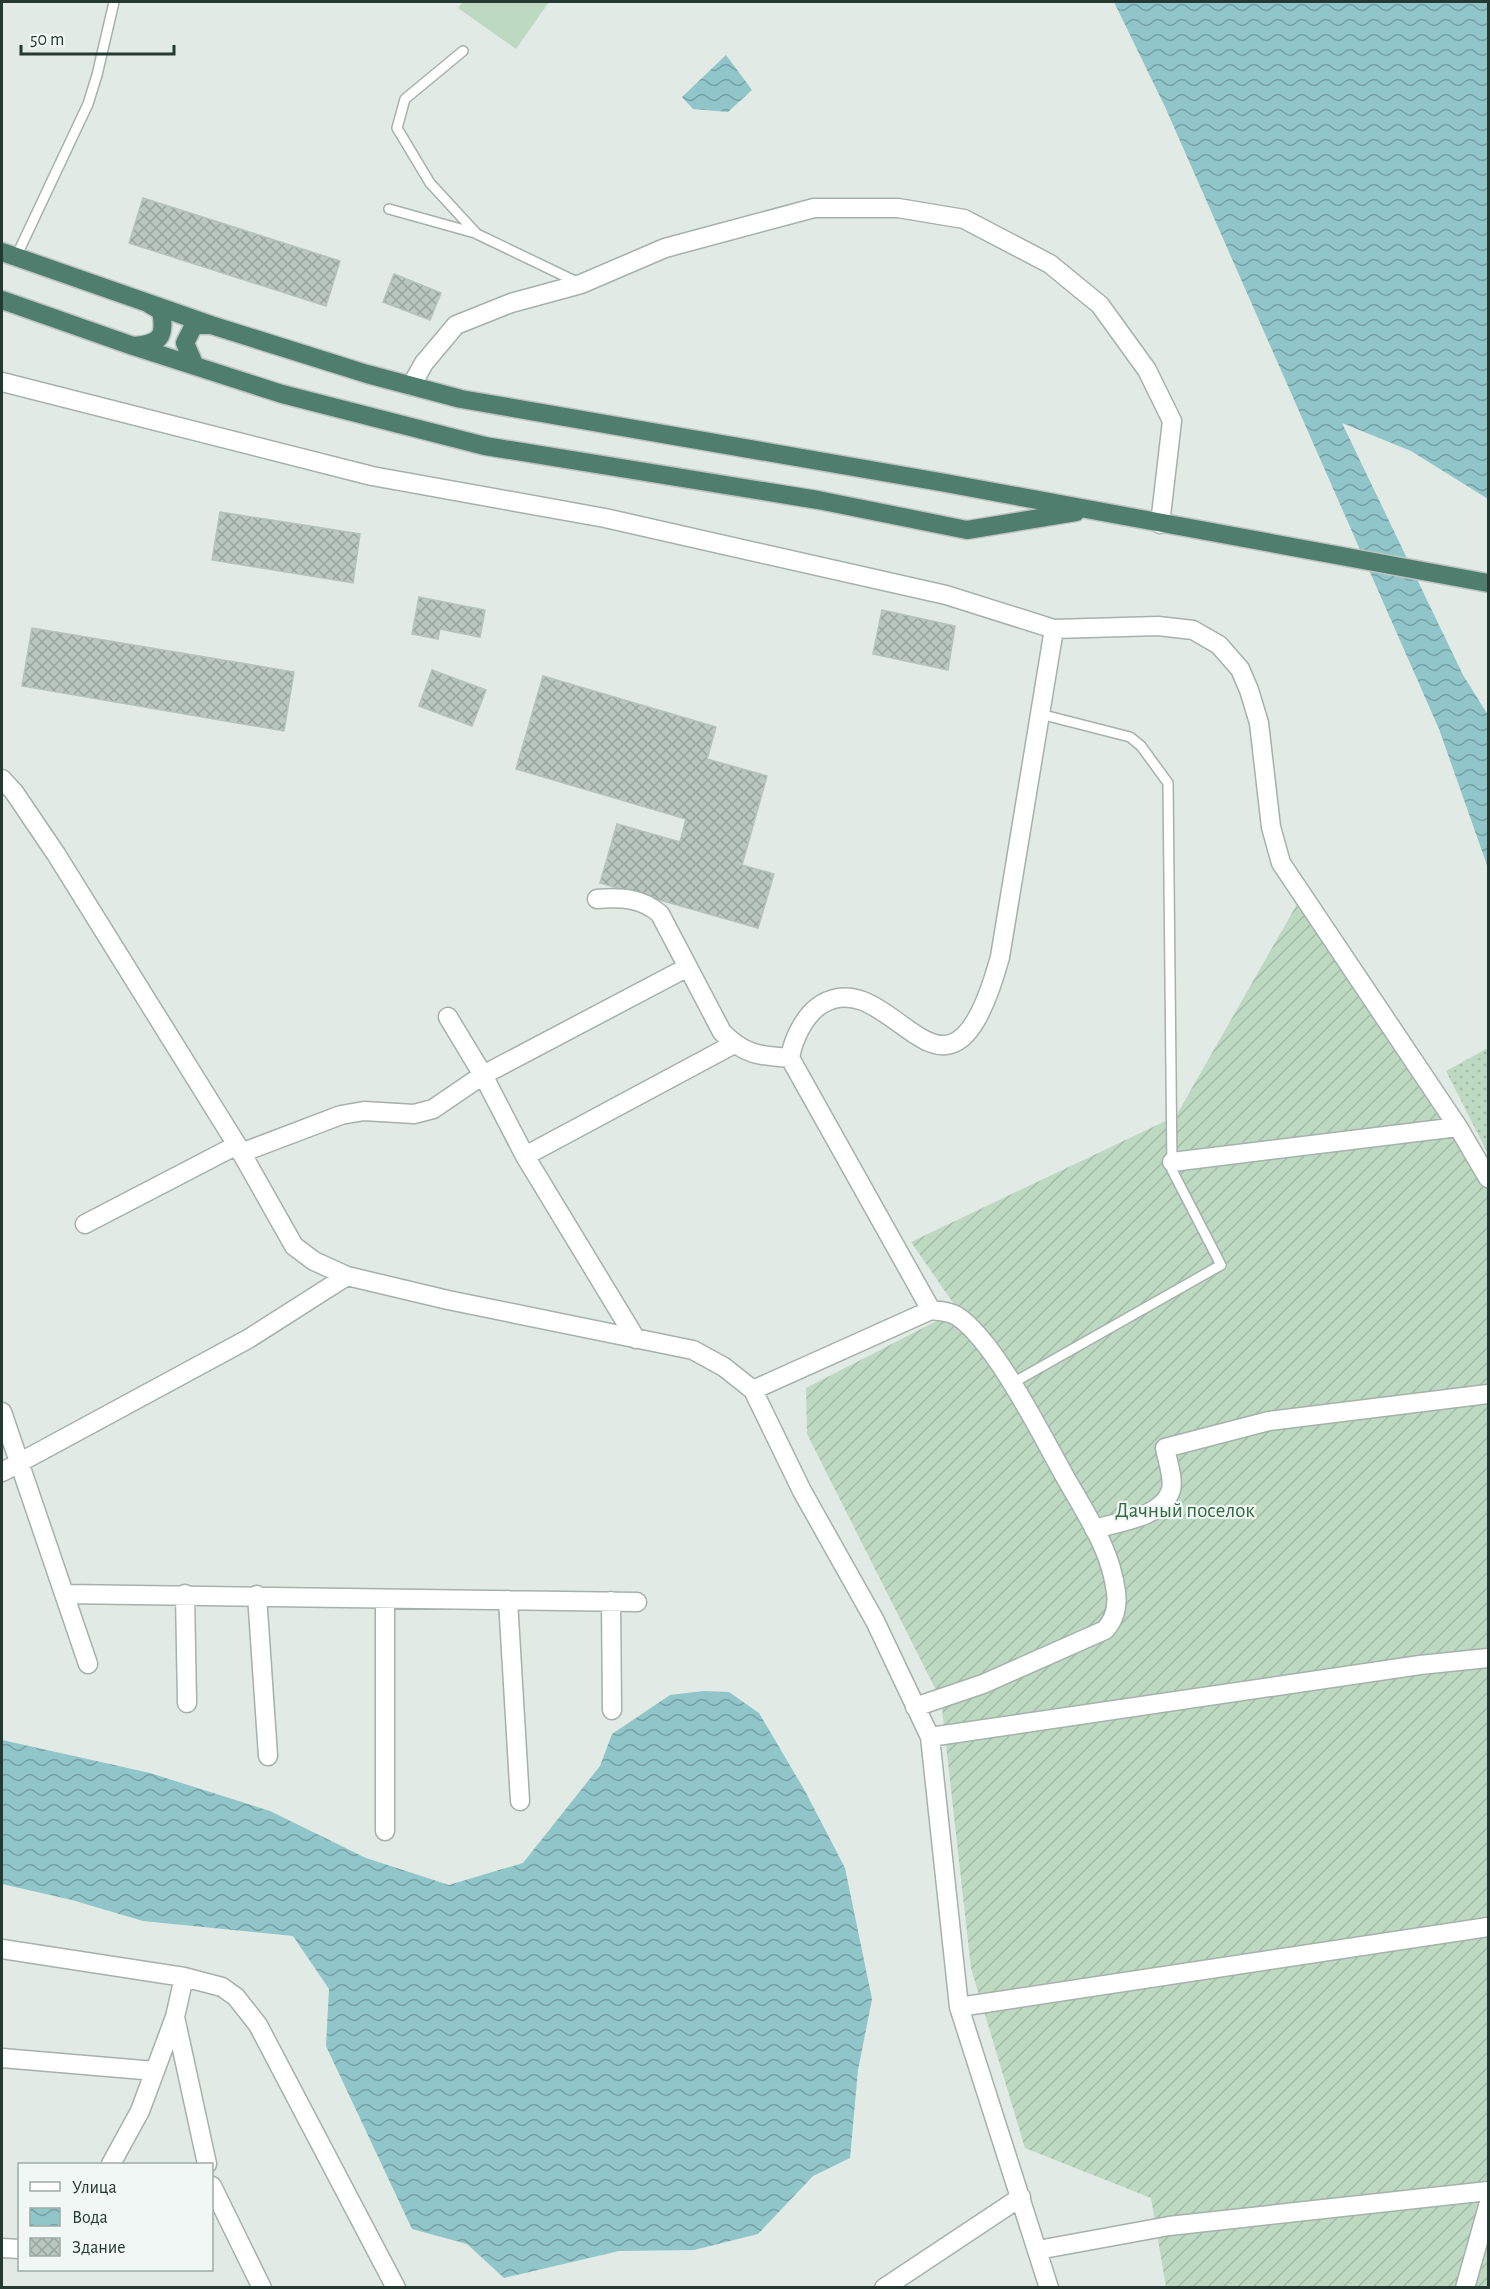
<svg xmlns="http://www.w3.org/2000/svg" width="1490" height="2289" viewBox="0 0 1490 2289" font-family="'Alegreya Sans',sans-serif">
<style>
.grass{fill:url(#grass-dots)}
.garden{fill:url(#garden-furrows)}
.pitch{fill:#bdd9c2}
.water{fill:url(#water-waves)}
.building{fill:url(#building-cross-hatch);stroke:#b5c3bc;stroke-width:1.5}
.lines{fill:none;stroke-linecap:round;stroke-linejoin:round}
.service-casing{stroke:#a5b1ab;stroke-width:12}
.minor-casing{stroke:#a5b1ab;stroke-width:21}
.trunk-casing{stroke:#bdc4c1;stroke-width:21}
.service{stroke:#fff;stroke-width:9}
.minor{stroke:#fff;stroke-width:18}
.trunk{stroke:#4f7e6f;stroke-width:18}
.labels{text-anchor:middle;dominant-baseline:central;stroke-width:4.5;stroke-linejoin:round;paint-order:stroke}
.park-label{font-size:21px;fill:#336a43;stroke:#f1f7f4}
</style>
<defs>
<pattern id="grass-dots" width="8" height="8" patternUnits="userSpaceOnUse" patternTransform="scale(1.5)"><rect width="8" height="8" fill="#bdd9c2"/><path d="M2 2h.1M6 6h.1" fill="none" stroke="#a2bba7" stroke-width="1.8" stroke-linecap="round"/></pattern>
<pattern id="garden-furrows" width="10" height="10" patternUnits="userSpaceOnUse" patternTransform="scale(1.5)"><rect width="10" height="10" fill="#bdd9c2"/><path d="M-1 1l2-2M0 10L10 0M9 11l2-2" fill="none" stroke="#a2bba7"/></pattern>
<pattern id="water-waves" width="16" height="10" patternUnits="userSpaceOnUse" patternTransform="scale(1.5)"><rect width="16" height="10" fill="#90c5c9"/><path d="M0 5q4-4 8 0t8 0" fill="none" stroke="#75a1a4"/></pattern>
<pattern id="building-cross-hatch" width="8" height="8" patternUnits="userSpaceOnUse" patternTransform="scale(1.5)"><rect width="8" height="8" fill="#bac7c1"/><path d="M0 0l8 8M0 8l8-8" fill="none" stroke="#97a39d"/></pattern>
</defs>
<rect width="100%" height="100%" fill="#e1eae5"/>
<path class="grass" d="M1488,1048V1154L1446,1071Z"/>
<path class="garden" d="M1308,885L1463,1119L1488,1164V2287H1166L1151,2198L1025,2148L971,1968L941,1700L807,1434L806,1388L958,1310L911,1242L1176,1116Z"/>
<path class="pitch" d="M463,2H549L516,49L458,8Z"/>
<path class="water" d="M1114,2H1488V499L1411,451L1342,423L1463,675L1488,715V868L1439,729L1166,109Z
M726,55L752,90L728,112L693,109L682,97Z
M703,1691L729,1692L759,1713L805,1791L845,1868L872,1999L858,2070L850,2158L813,2176L758,2234L694,2250L619,2251L504,2278L467,2244L412,2229L326,2046L329,1989L293,1936L143,1921L72,1900L2,1884V1740L150,1773L270,1811L366,1858L449,1885L523,1863L600,1766L612,1734L670,1695Z"/>
<path class="building" d="M143,198L340,261L326,306L129,243Z
M394,274L441,293L430,320L383,302Z
M220,512L360,534L353,583L212,560Z
M419,597L485,610L480,637L440,629L438,639L412,634Z
M882,610L955,626L948,670L873,654Z
M32,628L294,672L284,731L22,686Z
M432,670L486,690L472,726L419,706Z
M543,676L716,727L707,759L767,776L742,865L774,874L758,928L600,883L617,824L680,842L686,819L516,769Z"/>
<g class="lines">
<defs>
<path id="service" d="M463,51L405,99L397,128L430,183L477,234L579,283
M389,209L475,233
M16,257L88,104L97,75L114,2
M1011,1384L1221,1265L1172,1170L1168,783L1141,746L1130,737L1040,714"/>
<path id="minor" d="M2,382L372,476L605,518L946,595L1054,629L1158,626L1193,630L1219,645L1240,669L1249,690L1259,723L1271,827L1281,863L1458,1127
M411,386L424,363L456,325L511,303L581,284L665,248L814,208H898L964,219L1050,264L1100,305L1147,370L1172,421L1160,524
M2,779L14,792L56,854L237,1145L294,1246L314,1261L347,1276L448,1300L693,1350L724,1367L753,1390L802,1491L875,1621L930,1737L959,2007L1049,2288
M597,899C622,897 642,898 660,914L722,1032C744,1055 760,1056 790,1058
M448,1017L483,1075L525,1156L636,1339
M241,1153L341,1115L364,1111L414,1114L433,1109L483,1075L688,967
M525,1156L734,1044
M1172,1162L1458,1127L1488,1178
M85,1224L237,1145
M753,1390L931,1310L790,1058C793,1039 805,1014 822,1004C894,961 947,1149 1000,957L1054,629
M2,1412L88,1664
M2,1472L248,1339L347,1276
M1094,1529C1118,1522 1162,1518 1171,1490C1174,1479 1167,1459 1165,1448L1269,1421L1488,1394
M65,1594L637,1602
M185,1594L187,1703
M257,1595L268,1756
M385,1599V1831
M508,1600L520,1801
M611,1601L612,1710
M915,1707L983,1684L1105,1630C1115,1619 1118,1607 1116,1592C1114,1577 1108,1557 1102,1544C1091,1520 1077,1498 1064,1475C1041,1434 995,1341 957,1316C949,1311 940,1311 931,1310
M930,1737L1420,1665L1488,1658
M2,1949L184,1977L222,1987L236,1997L258,2025L396,2288
M184,1977L175,2017L207,2164
M959,2007L1488,1927
M2,2058L155,2071
M111,2164L140,2111L175,2017
M212,2186L262,2288
M2,2248L20,2249
M1038,2250L1169,2226L1488,2191
M884,2288L1021,2197
M1465,2288L1488,2206"/>
<path id="trunk" d="M2,252L211,325L367,374L461,399L940,482L1488,583
M2,300L133,346L282,394L485,446L818,500L967,530L1076,512
M133,346C160,344 166,337 161,311L149,304
M195,366L185,343L194,325H209"/>
</defs>
<use href="#service" class="service-casing"/>
<use href="#minor" class="minor-casing"/>
<use href="#trunk" class="trunk-casing"/>
<use href="#service" class="service"/>
<use href="#minor" class="minor"/>
<use href="#trunk" class="trunk"/>
</g>
<g class="labels">
<g class="park-label">
<text x="1185" y="1510">Дачный поселок</text>
</g>
</g>
<rect width="1490" height="2289" fill="none" stroke="#243931" stroke-width="6"/>
<rect x="18" y="2163" width="195" height="108" fill="#f1f7f4" stroke="#9faba6" stroke-width="1.5"/>
<rect x="30" y="2182" width="30" height="9" fill="#ffffff" stroke="#9faba6" stroke-width="1.5"/>
<text x="72" y="2193" font-size="18" fill="#243931">Улица</text>
<rect x="30" y="2208" width="30" height="18" fill="url(#water-waves)" stroke="#9faba6" stroke-width="1.5"/>
<text x="72" y="2223" font-size="18" fill="#243931">Вода</text>
<rect x="30" y="2238" width="30" height="18" fill="url(#building-cross-hatch)" stroke="#9faba6" stroke-width="1.5"/>
<text x="72" y="2253" font-size="18" fill="#243931">Здание</text>
<path d="M21 45v9h153v-9" fill="none" stroke="#243931" stroke-width="3"/>
<text x="30" y="45" font-size="18" fill="#243931" stroke="#f1f7f4" stroke-width="4.5" paint-order="stroke">50 m</text>
</svg>
